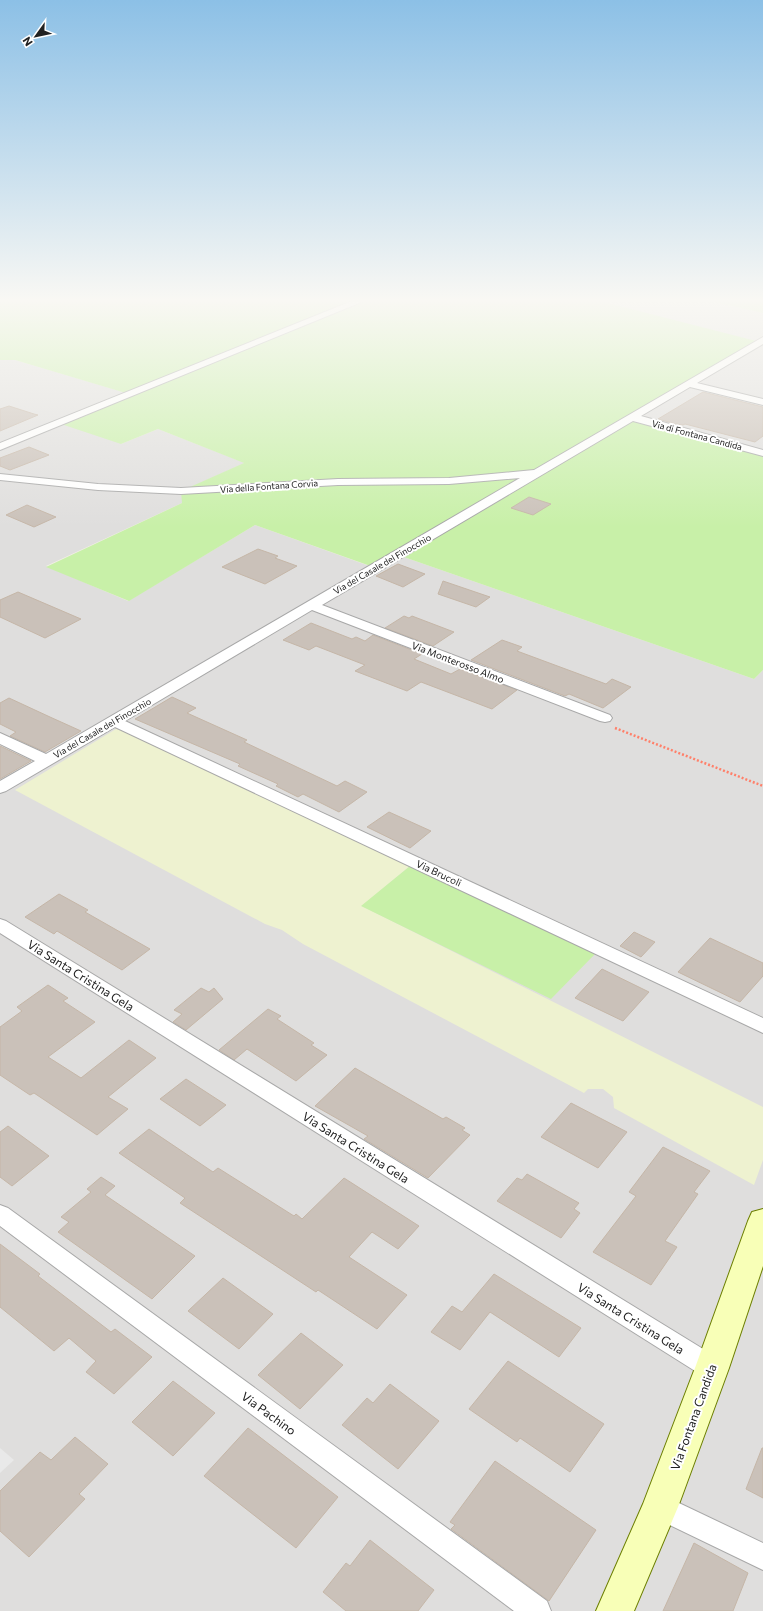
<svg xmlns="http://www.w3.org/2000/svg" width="763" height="1611" viewBox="0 0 763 1611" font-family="Commissioner,sans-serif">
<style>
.residential{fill:#dfdedd}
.farmland{fill:#eef2d0}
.grass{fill:#c8f0a8}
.parking{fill:#e9e9e9}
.building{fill:#cac1b9;stroke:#c5b6a7}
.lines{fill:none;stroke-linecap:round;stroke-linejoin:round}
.minor-casing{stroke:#a8a8a8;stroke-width:2}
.secondary-casing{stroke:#6c7f00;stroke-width:2}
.path{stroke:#ff806a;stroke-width:2.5;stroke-dasharray:2 2;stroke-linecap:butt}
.minor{fill:#fff;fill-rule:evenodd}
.secondary{fill:#f8ffb7;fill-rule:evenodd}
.labels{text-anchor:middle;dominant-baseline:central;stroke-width:4;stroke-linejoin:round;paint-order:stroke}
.far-street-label{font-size:9px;fill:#212121;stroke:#fff}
.street-label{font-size:10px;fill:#212121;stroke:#fff}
.near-street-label{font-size:12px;fill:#212121;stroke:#fff}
</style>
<rect width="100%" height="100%" fill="#f2efe6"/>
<path class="residential" d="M600,301H710L763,313V453L632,417Z
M0,360H15L130,394L121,444L158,429L245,463L182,491V503L46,566L128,601L255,525L375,568L398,555L754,679L763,670V1611H0Z"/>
<path class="farmland" d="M116,729L129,732L410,866L362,906L763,1107V1160L754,1185L614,1108L613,1097L603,1089H588L584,1093L303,944L282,930L265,924L15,790Z"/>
<path class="grass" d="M0,301H351L356,303L360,301H600L760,342L632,417L763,453V670L754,679L398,555L376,568L255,525L129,601L46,567L182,503L181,491L244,463L158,429L121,444L58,423L129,394L15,360H0Z
M710,301H763V313Z
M410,866L595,954L551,999L361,906Z"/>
<path class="parking" d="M0,1448L14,1460L0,1473Z"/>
<path class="building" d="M703,392L763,407V436L755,442L685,424L683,425L676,424L658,419Z
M9,406L34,414L38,415L0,431V409Z
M29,447L49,455L10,470L0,466V458Z
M529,497L551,504L533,515L511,508Z
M27,505L56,517L34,527L6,515Z
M258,549L278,556L275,558L297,566L265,584L222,567Z
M398,564L425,574L403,587L376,576Z
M443,581L490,597L476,607L438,594Z
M18,592L81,619L45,638L0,617V600Z
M404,616L409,618L412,616L454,632L433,646L385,628Z
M311,623L352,639L356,637L365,641L373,635L422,654L414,659L451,674L460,669L517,690L492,709L421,682L407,691L355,671L365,665L316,646L309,650L283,640Z
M502,640L522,647L517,651L606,684L612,679L631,687L603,708L569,694L565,696L471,660Z
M172,697L196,708L187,713L247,740L244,742L337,786L345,781L367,792L339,812L303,794L298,797L276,786L278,784L238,766L240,764L135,719Z
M9,698L50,717L81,731L45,752L10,736L16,732L0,724V703Z
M0,746L31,761L0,779Z
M389,812L431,831L410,848L367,827Z
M59,894L88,910L85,912L150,949L122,970L57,931L54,934L25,917Z
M634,932L655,942L641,957L620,946Z
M710,938L763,963V976L740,1002L678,972Z
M602,969L649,992L623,1021L575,998Z
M48,985L68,998L63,1001L95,1022L48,1057L81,1078L129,1040L156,1058L108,1097L128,1109L97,1135L34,1093L30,1095L0,1075V1027L22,1011L17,1007Z
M201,988L209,992L214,988L223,999L186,1030L173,1022L182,1014L174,1010Z
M268,1009L281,1016L277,1019L314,1043L311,1045L327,1055L296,1081L247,1049L234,1060L219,1050Z
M355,1068L443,1119L446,1117L465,1128L462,1130L470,1135L428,1178L364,1139L368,1136L315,1106Z
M186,1079L226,1105L200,1126L160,1099Z
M571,1103L627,1132L598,1168L541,1137Z
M8,1126L49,1156L12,1186L0,1177V1132Z
M149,1129L213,1172L218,1168L294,1216L296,1214L302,1219L344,1178L419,1226L398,1249L372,1232L349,1257L407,1295L377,1329L318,1290L316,1292L180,1203L185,1198L119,1153Z
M663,1147L710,1171L694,1192L698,1194L665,1241L677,1247L651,1285L593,1252L636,1196L629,1192Z
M527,1174L579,1203L574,1209L580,1213L561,1238L497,1201L517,1178L522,1180Z
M101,1177L115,1186L105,1195L195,1256L152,1299L58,1232L69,1222L61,1217L91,1192L87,1189Z
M0,1244L40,1274L38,1276L111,1332L115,1329L152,1357L114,1394L86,1372L96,1361L69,1338L54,1351L0,1307Z
M494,1274L581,1328L559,1357L490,1312L460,1350L431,1332L452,1306L462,1312Z
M223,1278L273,1314L239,1349L188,1311Z
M301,1333L343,1365L300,1409L258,1375Z
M508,1361L604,1424L570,1472L520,1438L517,1442L469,1409Z
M173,1381L215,1413L173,1456L132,1422Z
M390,1384L439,1421L398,1469L342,1425L367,1398L373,1403Z
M248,1428L338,1497L296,1548L204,1476Z
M75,1437L108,1464L79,1494L85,1499L29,1557L0,1531V1491L40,1452L51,1460Z
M762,1448H763V1498L746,1489Z
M495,1461L596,1530L549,1601L451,1529L455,1525L450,1522Z
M370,1540L434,1590L418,1611H346L323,1592L346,1563L350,1566Z
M694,1543L748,1573L733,1611H663Z"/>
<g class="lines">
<defs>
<path id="minor" d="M352,301H364L0,450V443Z
M763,337V344L697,383L763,399V405L690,387L641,416L763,450V456L633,421L322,605L610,715L612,718L610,721L605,722L600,721L312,610L125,721L763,1018V1033L115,727L6,791L0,793V781L35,761L0,744V733L46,754L520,478L449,484L338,485L181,494L98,490L0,480V474L98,484L181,488L338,479L449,478L534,470Z
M0,919L6,921L721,1360L724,1368L721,1376L712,1379L703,1376L0,933Z
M0,1205L8,1208L547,1601L551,1611H514L0,1226Z
M660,1494L763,1543V1570L651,1516L647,1507L651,1498Z"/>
<path id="secondary" d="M763,1209V1266L729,1368L678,1507L634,1611H596L643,1504L695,1368L748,1221L752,1212Z"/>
</defs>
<use href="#minor" class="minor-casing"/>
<use href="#secondary" class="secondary-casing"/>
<path class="path" d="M615,728L763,786"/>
<use href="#minor" class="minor"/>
<use href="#secondary" class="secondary"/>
</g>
<linearGradient id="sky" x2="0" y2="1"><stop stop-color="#8cc0e6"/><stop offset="0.57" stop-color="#f9f8f4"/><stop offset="1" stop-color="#f9f8f4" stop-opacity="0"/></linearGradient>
<rect width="763" height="527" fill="url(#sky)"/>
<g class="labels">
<g class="far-street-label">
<text transform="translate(697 435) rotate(15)">Via di Fontana Candida</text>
<text transform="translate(269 486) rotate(-4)">Via della Fontana Corvia</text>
<text transform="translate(382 564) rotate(-30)">Via del Casale del Finocchio</text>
<text transform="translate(102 728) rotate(-30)">Via del Casale del Finocchio</text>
</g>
<g class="street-label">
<text transform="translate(458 662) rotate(21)">Via Monterosso Almo</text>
<text transform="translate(439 873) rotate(25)">Via Brucoli</text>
</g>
<g class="near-street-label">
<text transform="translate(81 975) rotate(32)">Via Santa Cristina Gela</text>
<text transform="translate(356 1147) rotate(32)">Via Santa Cristina Gela</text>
<text transform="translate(631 1318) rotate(32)">Via Santa Cristina Gela</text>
<text transform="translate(269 1413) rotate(36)">Via Pachino</text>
<text transform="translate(693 1417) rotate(-70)">Via Fontana Candida</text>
</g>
</g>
<g transform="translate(36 36) rotate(237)" stroke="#ffffff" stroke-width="3" paint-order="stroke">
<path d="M0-3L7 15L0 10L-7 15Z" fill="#212121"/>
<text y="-6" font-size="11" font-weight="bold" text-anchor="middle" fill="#212121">N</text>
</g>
</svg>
